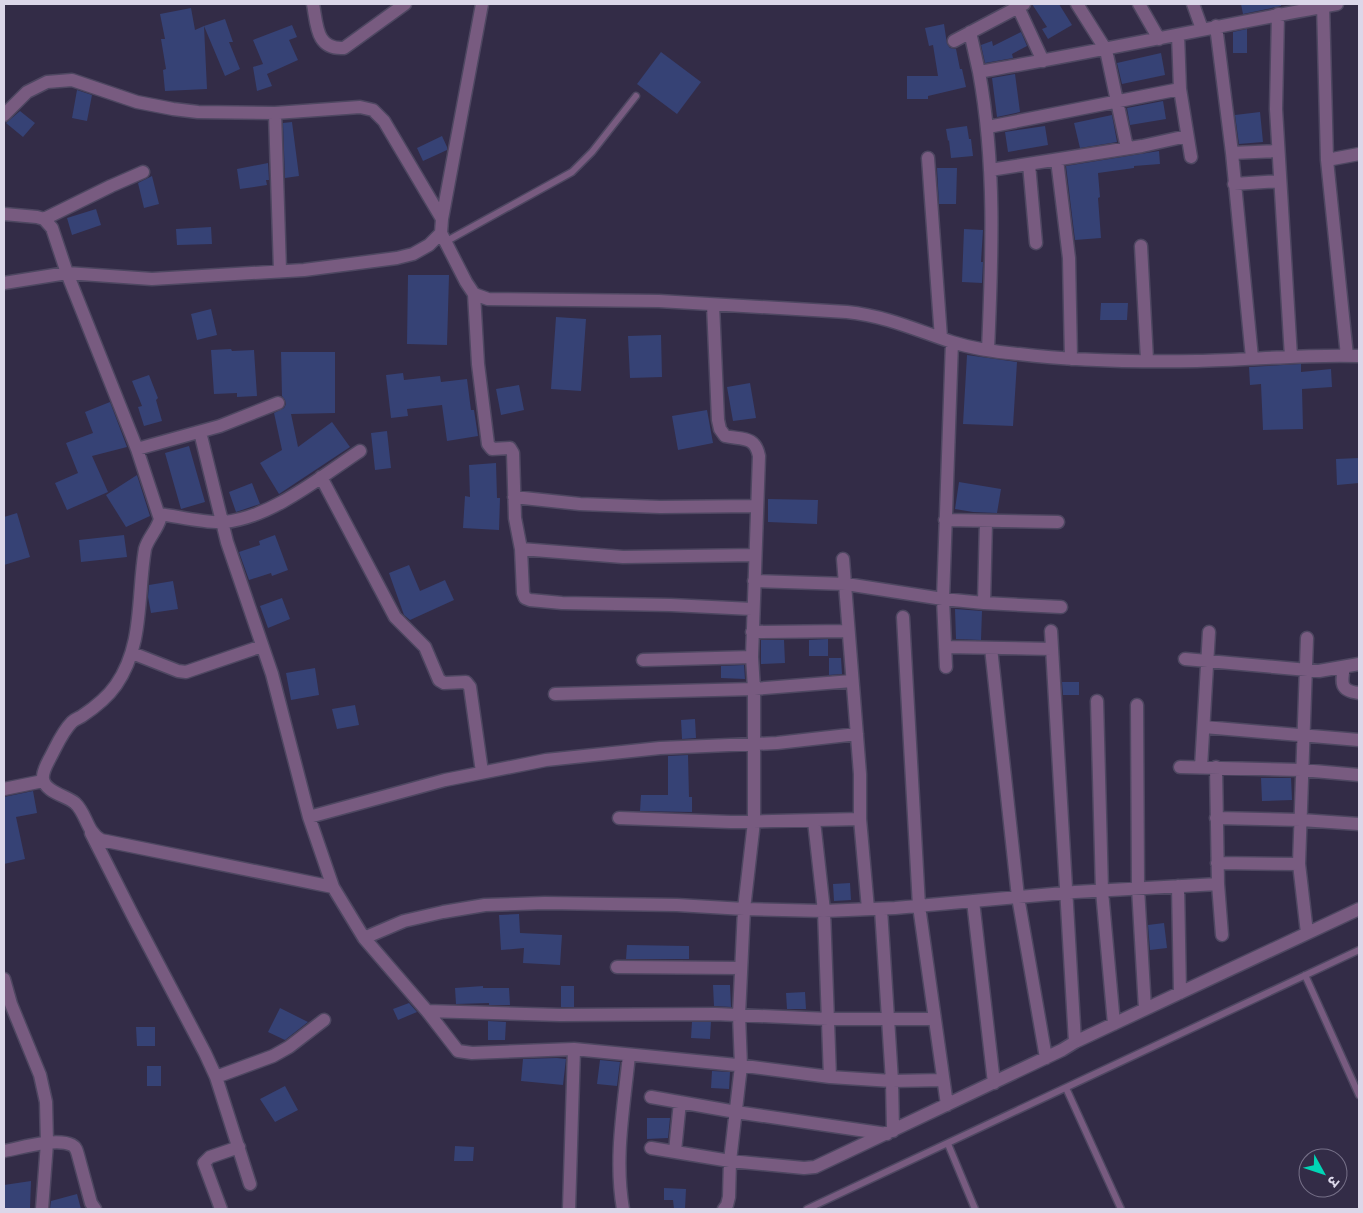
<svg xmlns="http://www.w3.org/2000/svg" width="1363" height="1213" viewBox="0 0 1363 1213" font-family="Poppins,'Noto Sans Devanagari',sans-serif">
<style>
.building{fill:#364275}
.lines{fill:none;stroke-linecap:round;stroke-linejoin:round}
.service-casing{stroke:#4e4761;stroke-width:9}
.minor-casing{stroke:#4e4761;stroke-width:15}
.service{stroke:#785b80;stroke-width:6}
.minor{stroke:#785b80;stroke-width:12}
</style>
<rect width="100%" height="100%" fill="#332c47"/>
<path class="building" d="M1032,4H1059L1072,25L1048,39L1042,29L1047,27Z
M1241,4H1281V6L1243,14Z
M191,8L195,30L204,26L207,89L165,91L163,70L166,69L161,39H165L160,14Z
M225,19L233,42H229L240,69L225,76L204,26Z
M944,24L947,44L950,48L956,49L960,69H962L966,87L928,96V99H907V76H938L933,45L929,46L925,28Z
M292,25L297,37L289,40L298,60L267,74L272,86L257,91L253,67L263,64L253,40Z
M1247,29V53H1233V32Z
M1021,32L1027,46L1012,54L1013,58L985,63L981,45L992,41L993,46Z
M661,52L701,82L677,114L637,84Z
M1161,53L1165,75L1122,84L1117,63Z
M1015,74L1020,112L997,117L992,78Z
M77,90L92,95L87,121L72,118Z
M1163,101L1166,119L1130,125L1127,108Z
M20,111L35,123L23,137L6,123Z
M1260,112L1263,142L1239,144L1235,115Z
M1112,115L1117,142L1080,148L1074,123Z
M292,122L299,176L285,178L283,123Z
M967,126L969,139H971L973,156L951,158L949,140L948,141L946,129Z
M1045,126L1048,145L1008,152L1005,132Z
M442,136L447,147V150L423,161L417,148Z
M1159,151L1160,164L1134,166V168L1098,173L1100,197L1098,198L1101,238L1075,240L1066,166Z
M268,163L269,180H266L267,185L240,189L237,169Z
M937,168H957L956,204H939Z
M152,176L159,204L144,208L138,183Z
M96,209L101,225L72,235L67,218Z
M211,227L212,244L177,245L176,229Z
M964,229L983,230L981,262H983L982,283L962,282Z
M408,275H449L447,345L407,344Z
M1101,303H1128L1127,320H1100Z
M211,309L217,335L197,340L191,314Z
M556,317L586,319L581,391L551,389Z
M661,335L662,377L630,378L628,336Z
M231,349L232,351L254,350L257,396L237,397V393L214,394L211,350Z
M281,352H335V413L291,414L298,447L332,422L350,447L279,494L260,463L282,450L274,413L284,408L286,404L285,400L282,396Z
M967,355L1017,362L1013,426L963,424Z
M1301,364V372L1331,369L1332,387L1302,389L1303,429L1263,430L1261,384L1250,385L1249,367Z
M403,373L404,380L440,376L441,382L467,379L471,410H474L478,436L447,441L442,405L407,409L408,416L391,418L386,375Z
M149,375L158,398L156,400L162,421L144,426L138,407L142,406L132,381Z
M750,383L756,418L733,421L727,387Z
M519,385L524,410L501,415L496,389Z
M110,402L127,447L92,456L108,492L67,510L55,483L78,473L66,443L93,433L85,412Z
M707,410L713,443L678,450L672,416Z
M387,431L391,468L375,470L371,433Z
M189,446L205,502L181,509L165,453Z
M1359,458V483L1337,485L1336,459Z
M496,463L497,498H500L499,530L463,528L465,496L470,497L469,465Z
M137,475L150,516L126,527L106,495Z
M959,482L1001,489L997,513L973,512L955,509Z
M252,483L260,504L236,512L229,492Z
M768,499L818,500L817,524L768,522Z
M17,513L30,557L4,565V517Z
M124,535L127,557L81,562L79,540Z
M275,535L288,570L272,576L271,573L249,580L239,552L260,545L259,541Z
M409,565L420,591L445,580L454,600L410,620L404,615L389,573Z
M173,581L178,609L151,613L148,597L149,585Z
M282,598L290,619L268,628L260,606Z
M955,609L982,611L981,640L956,639Z
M828,639V656H809V640Z
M761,640H784L785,663L761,664Z
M829,658H841L842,674L829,675Z
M744,665L745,679L721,678V666Z
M315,668L319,695L291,700L286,673Z
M1062,682H1079V695H1063Z
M355,705L359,725L337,729L332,709Z
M695,719L696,738L682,739L681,720Z
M688,755L689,797H692V812L640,811L641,795H668V756Z
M1261,778H1291L1292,800L1262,801Z
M33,791L37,813L16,817L25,859L4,864V797Z
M850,883L851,900L834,901L833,884Z
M519,914L520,933L562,935L560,965L523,963L524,948L501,950L499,915Z
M1164,923L1167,948L1150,950L1148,925Z
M627,945L689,946V959H626Z
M713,985H730L731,1007L714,1006Z
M483,986V988H509L510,1005H489V1003L456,1004L455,988Z
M561,986H574V1007H561Z
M805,992L806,1009H787L786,993Z
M409,1003L417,1012L398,1020L393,1009Z
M280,1008L308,1022L285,1040L268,1032Z
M488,1021L506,1022L505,1040H488Z
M692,1022H711L710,1039L691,1038Z
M136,1027H155V1046H137Z
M557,1058L566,1059L563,1085L521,1081L523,1059Z
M600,1060L620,1062L617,1086L597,1084Z
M147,1066H161V1086H147Z
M712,1071L730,1072L729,1089L711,1088Z
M285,1086L298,1110L275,1122L260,1099Z
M647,1118H670L668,1138L647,1139Z
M455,1146L474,1147L473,1161H454Z
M31,1181L30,1209H4V1185Z
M664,1188L686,1189L685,1209H674L673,1200H664Z
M77,1194L81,1209H50L51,1201Z"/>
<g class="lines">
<defs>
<path id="service" d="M445,242L572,172L592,152L636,96
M1305,975L1359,1095
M1066,1088L1121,1209
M948,1144L975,1209
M807,1209L1359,950"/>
<path id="minor" d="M313,4C317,25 316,50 344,48L405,4
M482,4L442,219L441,233L466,282L474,294L488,299L659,301L847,312C886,316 916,330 952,342C974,349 996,352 1019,354C1077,361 1138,362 1197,361C1251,360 1305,354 1359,356
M1077,4L1106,50L1127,148
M1139,4L1159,39
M1193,4L1202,29
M1323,4L1327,160L1347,356
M1018,7L1043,61
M1278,14L1276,109L1291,357
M1216,26L1232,153L1252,358
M970,32L979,72C1099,51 1218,26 1337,4
M1178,35L1180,89L1191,157
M954,41L1024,4
M979,72C996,164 992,258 988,350
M275,113L360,107L373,110L384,121L442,219
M4,115L27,92L47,82L72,80L137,102L173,109L198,112L275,113L280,270
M988,127L1180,89
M1232,153L1278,151
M928,158L941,338
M1057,160L1069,258L1071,359
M1327,160L1359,154
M1029,164L1036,243
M990,170L1142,146L1187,136
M1234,184L1280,181
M4,214L37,217L44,219L52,228L67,273L137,449L160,519C157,530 148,538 145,549C137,596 144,645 116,685C107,698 94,708 82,716C79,718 75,719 72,722C62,732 57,745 50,758C47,764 42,772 43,779C45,792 67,796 75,803C87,814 86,831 101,840L333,887
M44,219L111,186L143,172
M1141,246L1147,360
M4,283L67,273L152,279L304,270L397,258L413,254L429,245L441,233
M474,294L478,364L488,444L492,449L510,448L513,453L515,518L521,549L523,593L525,598L530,600L562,603L671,605L752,609
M713,305L718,420L720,429L725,436C741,440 755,435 759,456L752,657L754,689V822L744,909L739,1015L741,1066L730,1161L729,1197L727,1205L724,1209
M200,432L227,542L272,674L309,817L333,887L364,938L427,1011L458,1051L472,1053L574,1049L737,1065L830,1077L892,1081L943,1080
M137,449L220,426L278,403
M321,477L395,617L425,647L439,680L444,683L466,682L470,687L482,772
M514,497L580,504L660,507L756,506
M159,514C176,516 208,524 224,522C271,518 322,476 360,451
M945,520L1058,522
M521,549L623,557L755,555
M843,559L860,774V819L868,909
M754,581L846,584L943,599L984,603L1061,607
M984,603L986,521
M903,617L919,906L947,1105
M752,632L848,631
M945,647L1052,649
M991,648L1018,897L1046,1058
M132,653L178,671L186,672L262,646
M1185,659L1319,671L1359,664
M643,660L752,657
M946,667L943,599L952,342
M1344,667C1341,683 1340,691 1359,693
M555,694L754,689L852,681
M1097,701L1102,891L1114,1024
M1137,705L1138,888L1145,1009
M1204,727L1359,740
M1180,767L1302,770L1359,775
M1201,767L1209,632
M1216,767L1218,884L1222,935
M4,789L43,781
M309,817L445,780L546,760L660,748L777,743L857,734
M619,818L731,822L860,819
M1216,818L1301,820L1359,824
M814,821L824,911L830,1077
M91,833L134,918L205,1053L216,1077L250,1184
M1217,863L1299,864
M1178,886L1180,993
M973,901L994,1083
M881,909L892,1081L893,1131
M1307,933L1299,864L1307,638
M364,938L404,921L443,912L485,905L545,903L677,905L744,909L824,911L895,908L1075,892L1218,884
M617,967L741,968
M4,979L11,1004L40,1075L46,1102L47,1143L42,1209
M427,1011L560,1015L715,1014L828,1019H934
M1075,1042L1359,909
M216,1077L273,1056L289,1047L324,1020
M651,1097L736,1112L887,1134
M651,1148L730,1161L804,1168L815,1167L1062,1050L1075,1042L1051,631
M4,1151C21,1148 56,1137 72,1145C76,1147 77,1151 78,1155L91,1203L95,1209
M675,1151L680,1102
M221,1209L204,1163L210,1157L239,1147
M569,1209L574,1049
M623,1209C614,1158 624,1106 629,1055"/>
</defs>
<use href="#service" class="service-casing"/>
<use href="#minor" class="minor-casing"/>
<use href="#service" class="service"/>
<use href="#minor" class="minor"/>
</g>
<rect width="1363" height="1213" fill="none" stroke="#dbd7e9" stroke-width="10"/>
<g transform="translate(1323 1173) rotate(130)"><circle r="24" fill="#332c47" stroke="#767088"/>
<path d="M0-4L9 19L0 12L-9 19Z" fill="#01d5b6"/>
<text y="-8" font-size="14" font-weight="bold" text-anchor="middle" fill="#dbd7e9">उ</text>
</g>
</svg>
